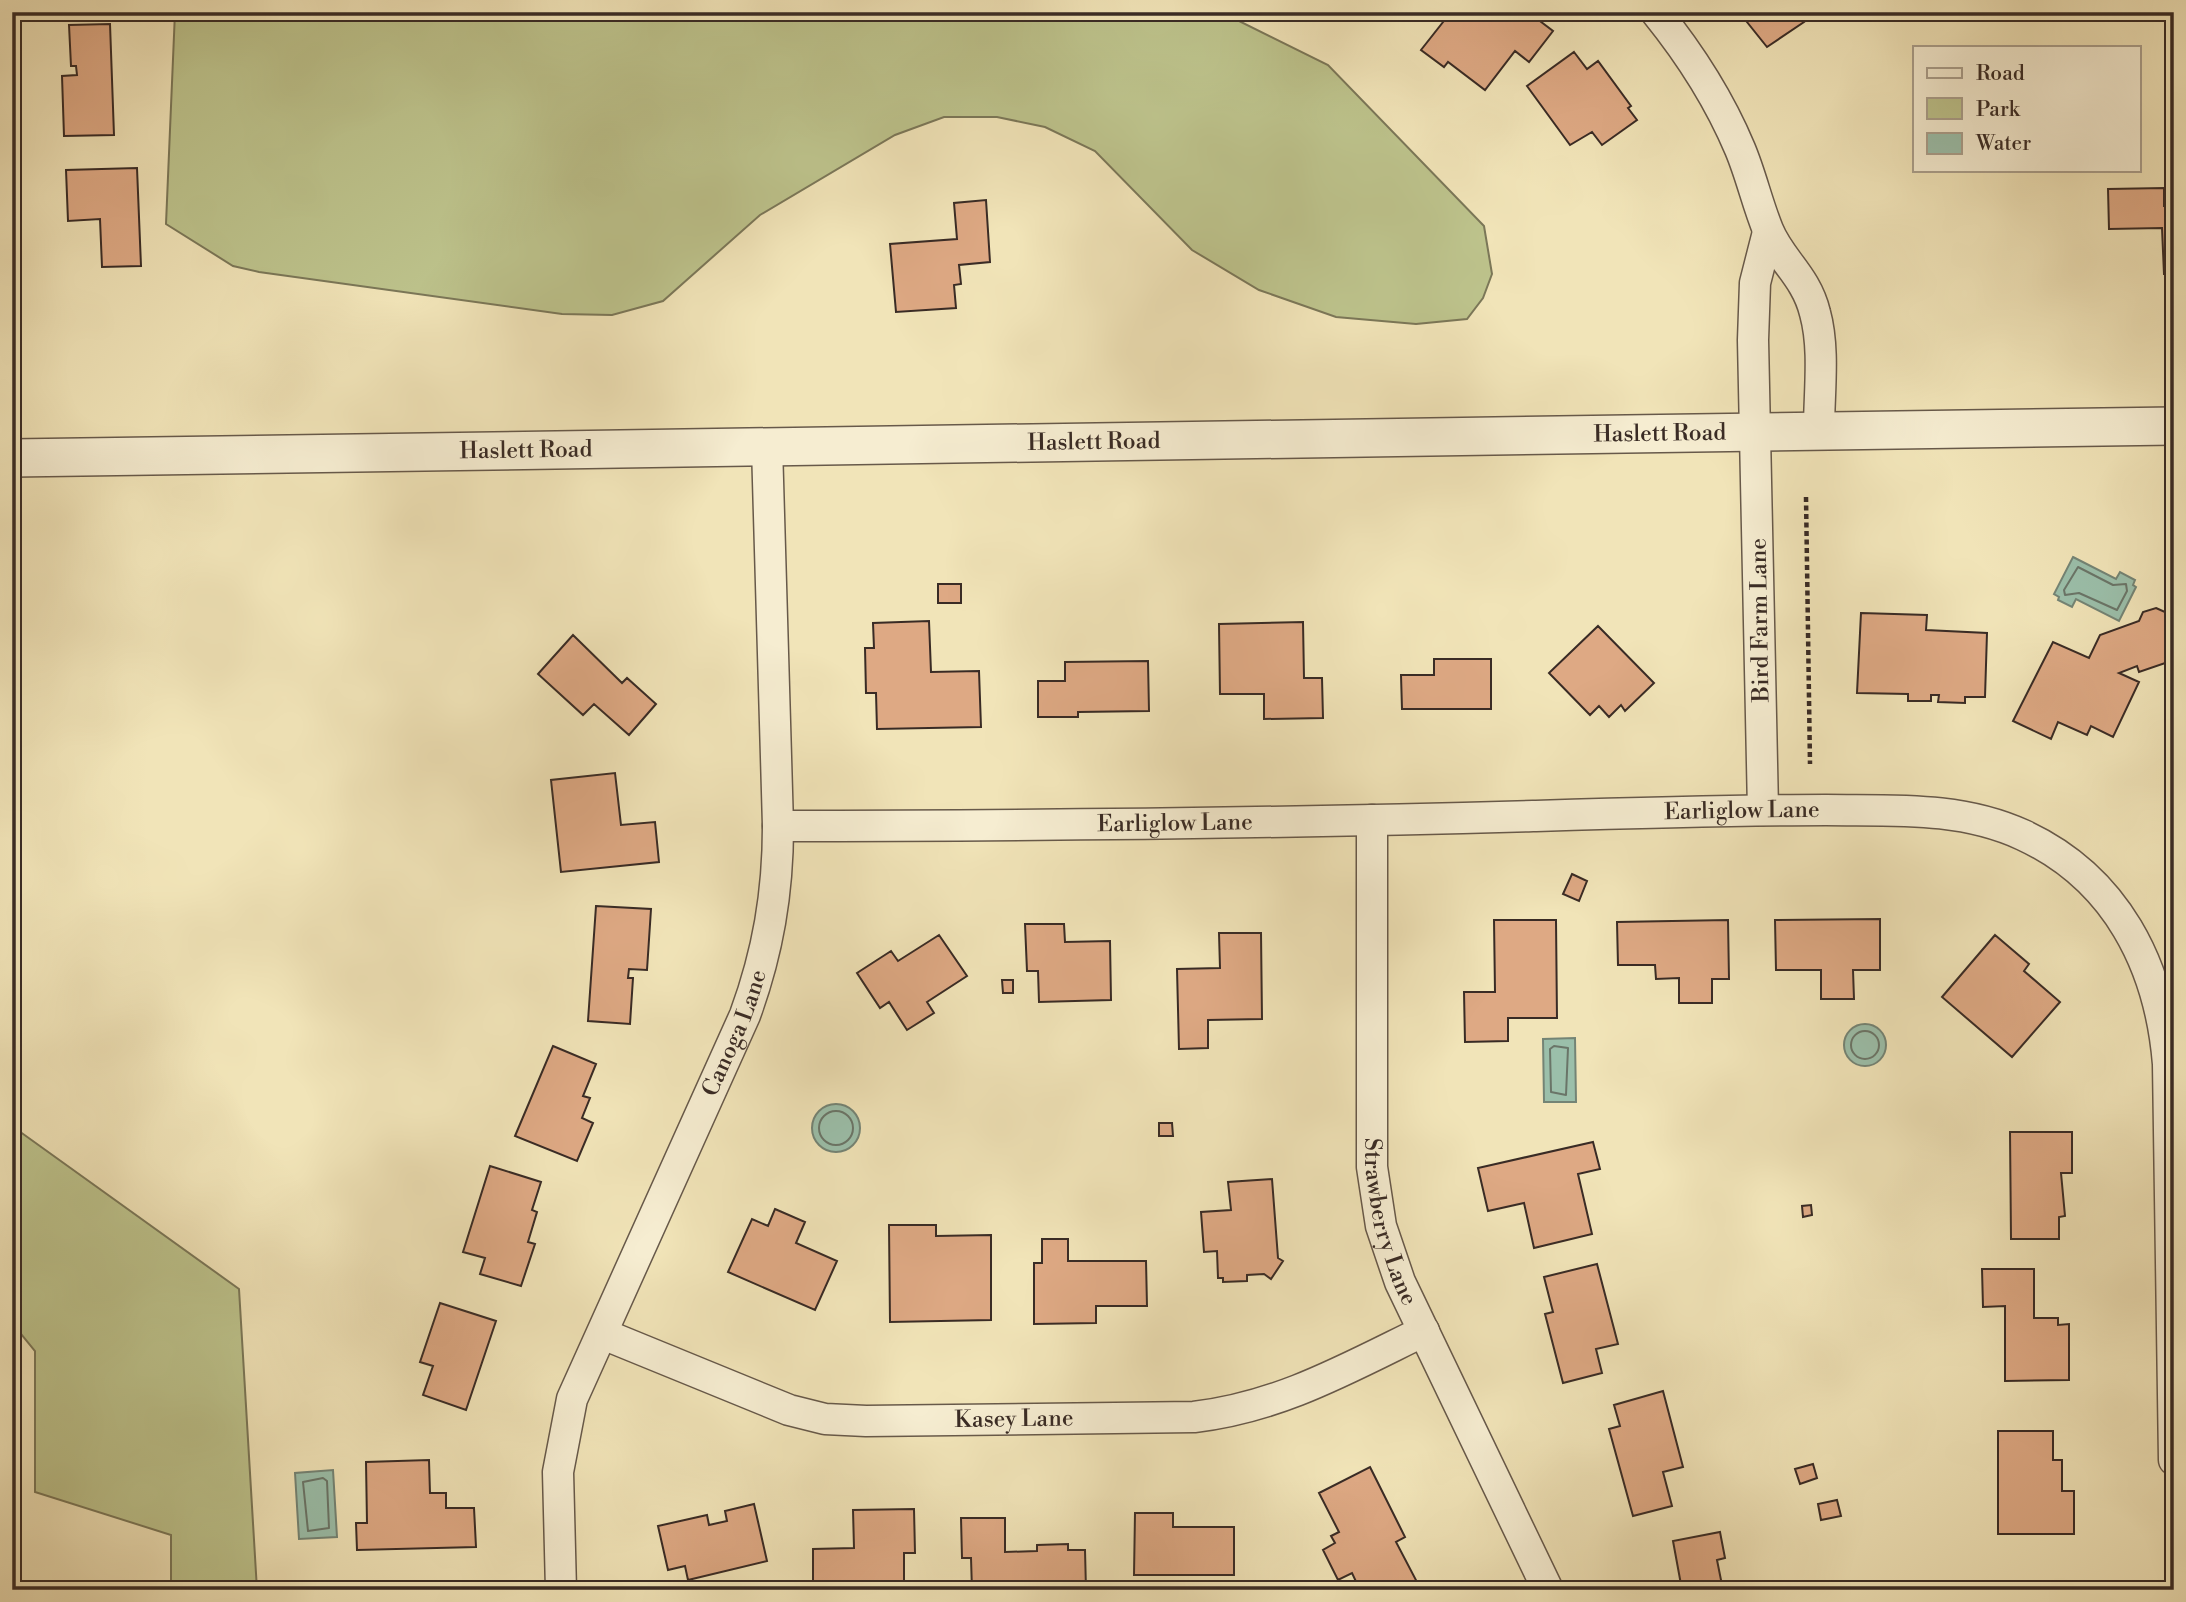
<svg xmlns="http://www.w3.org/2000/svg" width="2186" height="1602" viewBox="0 0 2186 1602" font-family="'Libre Bodoni',serif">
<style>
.green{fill:#bdc38c;stroke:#7b7758;stroke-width:2}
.water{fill:#9bbfaa;stroke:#748475;stroke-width:2}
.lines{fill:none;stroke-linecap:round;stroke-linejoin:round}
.shore{stroke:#6a7568;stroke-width:2}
.building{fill:#dea984;stroke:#392b25;stroke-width:2}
.minor-casing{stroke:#67594a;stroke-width:33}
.tertiary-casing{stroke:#67594a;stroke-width:40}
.path{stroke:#392b25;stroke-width:4.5;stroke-dasharray:5 3.5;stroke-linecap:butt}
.minor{stroke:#f6edd1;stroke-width:30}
.tertiary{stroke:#f6edd1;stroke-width:37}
.labels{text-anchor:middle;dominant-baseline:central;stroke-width:7;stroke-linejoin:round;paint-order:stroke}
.street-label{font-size:23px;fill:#392b25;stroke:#f6edd1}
</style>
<rect width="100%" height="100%" fill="#f1e4b8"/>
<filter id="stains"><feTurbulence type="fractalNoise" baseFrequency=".00286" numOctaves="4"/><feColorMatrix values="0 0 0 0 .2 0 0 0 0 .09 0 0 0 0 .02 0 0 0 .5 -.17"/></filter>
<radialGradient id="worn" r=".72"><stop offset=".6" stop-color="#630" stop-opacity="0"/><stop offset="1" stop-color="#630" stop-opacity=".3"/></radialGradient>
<path class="green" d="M175,12H1221L1328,65L1484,226L1492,274L1483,298L1467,319L1416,324L1336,317L1259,290L1192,250L1095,151L1045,127L997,117H944L895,135L760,215L663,301L612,315L562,314L259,272L233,266L166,224Z
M12,1126L239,1289L257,1590H171V1535L35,1492V1351L12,1323Z"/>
<path class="water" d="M2073,557L2116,579L2120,572L2135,580L2133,585L2136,587L2119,621L2076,599L2072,607L2058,600L2059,597L2054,594Z
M1844 1045a21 21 0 1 1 42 0a21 21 0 1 1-42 0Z
M1575,1038L1576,1102H1544L1543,1039Z
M812 1128a24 24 0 1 1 48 0a24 24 0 1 1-48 0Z
M333,1470L337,1537L299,1539L295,1473Z"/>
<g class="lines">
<path class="shore" d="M2078,567L2113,585L2126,584L2127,591L2117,610L2079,593L2065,595L2064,590Z
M1851 1045a14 14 0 1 1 28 0a14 14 0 1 1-28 0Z
M1554,1046L1568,1048L1566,1095L1551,1092L1550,1049Z
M819 1128a17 17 0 1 1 34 0a17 17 0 1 1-34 0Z
M323,1478L327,1481L329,1528L308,1531L303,1482Z"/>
</g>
<path class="building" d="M1451,12H1528L1553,31L1529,62L1515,51L1485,90L1448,62L1444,67L1421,50Z
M1739,12H1797L1804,22L1767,47Z
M110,24L114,135L64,136L62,76L77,75L76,66H71L69,25Z
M1574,52L1587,69L1598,61L1631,106L1628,108L1637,120L1602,145L1592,132L1570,145L1527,86Z
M137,168L141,266L102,267L100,219L68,221L66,170Z
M2164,188V206H2174V274H2164L2162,228L2109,229L2108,189Z
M986,200L990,262L959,265L961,284L954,285L956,308L896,312L890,244L957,239L954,203Z
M938,584H961V603H938Z
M2156,608L2165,612L2174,635V660L2139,672L2137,666L2119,673L2139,682L2113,737L2091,726L2087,735L2058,722L2051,739L2013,721L2053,642L2089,658L2100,635L2139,621L2143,612Z
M1861,613L1927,615L1926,630L1987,633L1985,697H1965V703L1938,702L1939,695H1931V701H1908V694L1857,693Z
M929,621L931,672L979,671L981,727L877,729L876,693H866L865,648H874L873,623Z
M1303,622L1304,678H1322L1323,718L1264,719V694H1220L1219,624Z
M1598,626L1654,683L1625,711L1621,705L1609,717L1599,706L1590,715L1549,673Z
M573,635L622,683L627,678L656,704L629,735L594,704L583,715L538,674Z
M1434,659H1491V709H1402L1401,675H1434Z
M1148,661L1149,711L1078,712V717H1038V681H1065V662Z
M615,773L621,825L655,822L659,862L561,872L551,780Z
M1572,874L1587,881L1579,901L1563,894Z
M596,906L651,909L647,970L629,969L628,978H633L630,1024L588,1021Z
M1880,919V970H1853L1854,999H1821V970H1776L1775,920Z
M1494,920H1556L1557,1018H1508V1041L1465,1042L1464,992H1495Z
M1728,920L1729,979H1712V1003H1679V978L1656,979L1655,965H1618L1617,922Z
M1025,924H1064L1065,942L1110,941L1111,1000L1039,1002L1038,971H1027Z
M1219,933H1261L1262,1019L1208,1020V1048L1179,1049L1177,969L1220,968Z
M939,935L967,976L927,1002L934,1013L907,1030L889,1002L880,1008L857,973L891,951L898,961Z
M1995,935L2029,964L2024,971L2060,1002L2012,1057L1942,997Z
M1002,980H1013V993H1003Z
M553,1046L596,1064L583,1096L590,1098L582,1118L593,1123L577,1161L515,1136Z
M1159,1123H1172L1173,1136H1159Z
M2010,1132H2072V1173H2061L2065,1216L2059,1217V1239H2011Z
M1593,1142L1600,1169L1578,1174L1592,1234L1534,1248L1524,1203L1488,1211L1478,1168Z
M490,1166L541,1182L532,1210L537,1212L528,1242L535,1244L521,1286L480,1274L485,1258L463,1252Z
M1272,1179L1278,1258L1283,1261L1271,1279L1264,1274L1247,1275V1281L1223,1282V1278H1218L1217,1251L1204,1252L1201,1212L1231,1210L1228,1182Z
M1811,1205L1812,1215L1803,1217L1802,1206Z
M775,1209L805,1222L796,1243L837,1261L815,1310L728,1272L752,1219L768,1226Z
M889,1225H936V1236L991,1235V1320L890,1322Z
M1042,1239H1068V1261H1146L1147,1306H1096V1323L1034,1324V1263H1042Z
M1597,1264L1618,1344L1596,1349L1602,1373L1563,1383L1545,1314L1553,1312L1544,1277Z
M1982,1269H2034V1318H2058V1325L2069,1324V1380L2005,1381V1306L1983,1307Z
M440,1303L496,1321L466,1410L423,1395L433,1366L420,1362Z
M1663,1391L1683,1467L1663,1472L1672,1506L1633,1516L1609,1429L1620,1426L1614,1405Z
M1998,1431H2053V1460H2062V1491H2074V1534H1998Z
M429,1460L430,1493H446V1508H474L476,1547L357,1550L356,1523H367L366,1462Z
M1813,1464L1817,1478L1800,1484L1795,1469Z
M1370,1467L1405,1537L1396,1542L1417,1582L1402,1590H1360L1352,1573L1338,1580L1323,1550L1335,1543L1331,1536L1339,1532L1319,1493Z
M1837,1500L1841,1516L1821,1520L1818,1504Z
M754,1504L767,1561L688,1580L685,1566L668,1570L658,1526L707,1515L709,1525L727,1521L725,1511Z
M914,1509L915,1553H904V1590H813V1549L854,1548L853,1510Z
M1135,1513H1173V1527H1234V1575H1134Z
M961,1518H1005V1552L1037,1551V1545L1068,1544V1550H1085L1086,1590H972L971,1558H962Z
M1720,1532L1725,1558L1717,1560L1723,1590H1682L1673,1541Z
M1998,1583H2063V1590H1998Z"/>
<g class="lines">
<defs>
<g id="minor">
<path d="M1656,12C1690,54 1719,99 1740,149C1751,175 1757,203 1768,230C1780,260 1806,276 1815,313C1825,349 1819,393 1819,430"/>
<path d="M1763,810L1753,340L1755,283L1768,232"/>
<path id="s1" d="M1372,820V1167L1381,1226L1400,1282L1548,1590"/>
<path id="s2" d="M778,826C1030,826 1282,823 1533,816C1631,813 1728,810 1826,810C1893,811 1960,806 2023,835C2116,878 2160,965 2168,1064L2174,1460"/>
<path id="s3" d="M603,1334L789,1410L825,1419L866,1421L1194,1417C1280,1407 1348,1368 1424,1331"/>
<path id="s4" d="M561,1590L558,1472L572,1399L745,1015C768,952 778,893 778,826L767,446"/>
</g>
<g id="tertiary">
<path id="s5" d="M12,458L2174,426"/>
</g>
</defs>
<use href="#minor" class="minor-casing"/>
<use href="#tertiary" class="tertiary-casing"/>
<path class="path" d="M1806,497L1810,764"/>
<use href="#minor" class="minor"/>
<use href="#tertiary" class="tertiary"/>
</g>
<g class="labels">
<g class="street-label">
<text stroke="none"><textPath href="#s5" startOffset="1648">Haslett Road</textPath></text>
<text stroke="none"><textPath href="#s5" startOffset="1082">Haslett Road</textPath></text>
<text stroke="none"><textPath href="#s5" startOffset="514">Haslett Road</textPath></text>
<text transform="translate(1760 620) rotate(-91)">Bird Farm Lane</text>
<text stroke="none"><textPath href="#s2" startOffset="964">Earliglow Lane</textPath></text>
<text stroke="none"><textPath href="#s2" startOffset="397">Earliglow Lane</textPath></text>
<text stroke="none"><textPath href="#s4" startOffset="593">Canoga Lane</textPath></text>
<text stroke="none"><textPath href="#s1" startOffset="404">Strawberry Lane</textPath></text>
<text stroke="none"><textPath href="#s3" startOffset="427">Kasey Lane</textPath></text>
</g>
</g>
<rect width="2186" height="1602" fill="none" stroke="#f1e4b8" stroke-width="42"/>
<rect x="14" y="14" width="2158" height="1574" fill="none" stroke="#392b25" stroke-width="3.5"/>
<rect x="21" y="21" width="2144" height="1560" fill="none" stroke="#392b25" stroke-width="2"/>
<rect x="1913" y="46" width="228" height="126" fill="#f6edd1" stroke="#aa9f8c" stroke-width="2"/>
<rect x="1927" y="68" width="35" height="10" fill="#f6edd1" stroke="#aa9f8c" stroke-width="2"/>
<text x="1976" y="80" font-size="21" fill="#392b25">Road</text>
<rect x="1927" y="98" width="35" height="21" fill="#bdc38c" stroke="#aa9f8c" stroke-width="2"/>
<text x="1976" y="116" font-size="21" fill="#392b25">Park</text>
<rect x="1927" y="133" width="35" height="21" fill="#9bbfaa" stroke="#aa9f8c" stroke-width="2"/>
<text x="1976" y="150" font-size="21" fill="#392b25">Water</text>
<rect width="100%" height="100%" filter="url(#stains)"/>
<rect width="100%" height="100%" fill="url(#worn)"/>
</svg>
